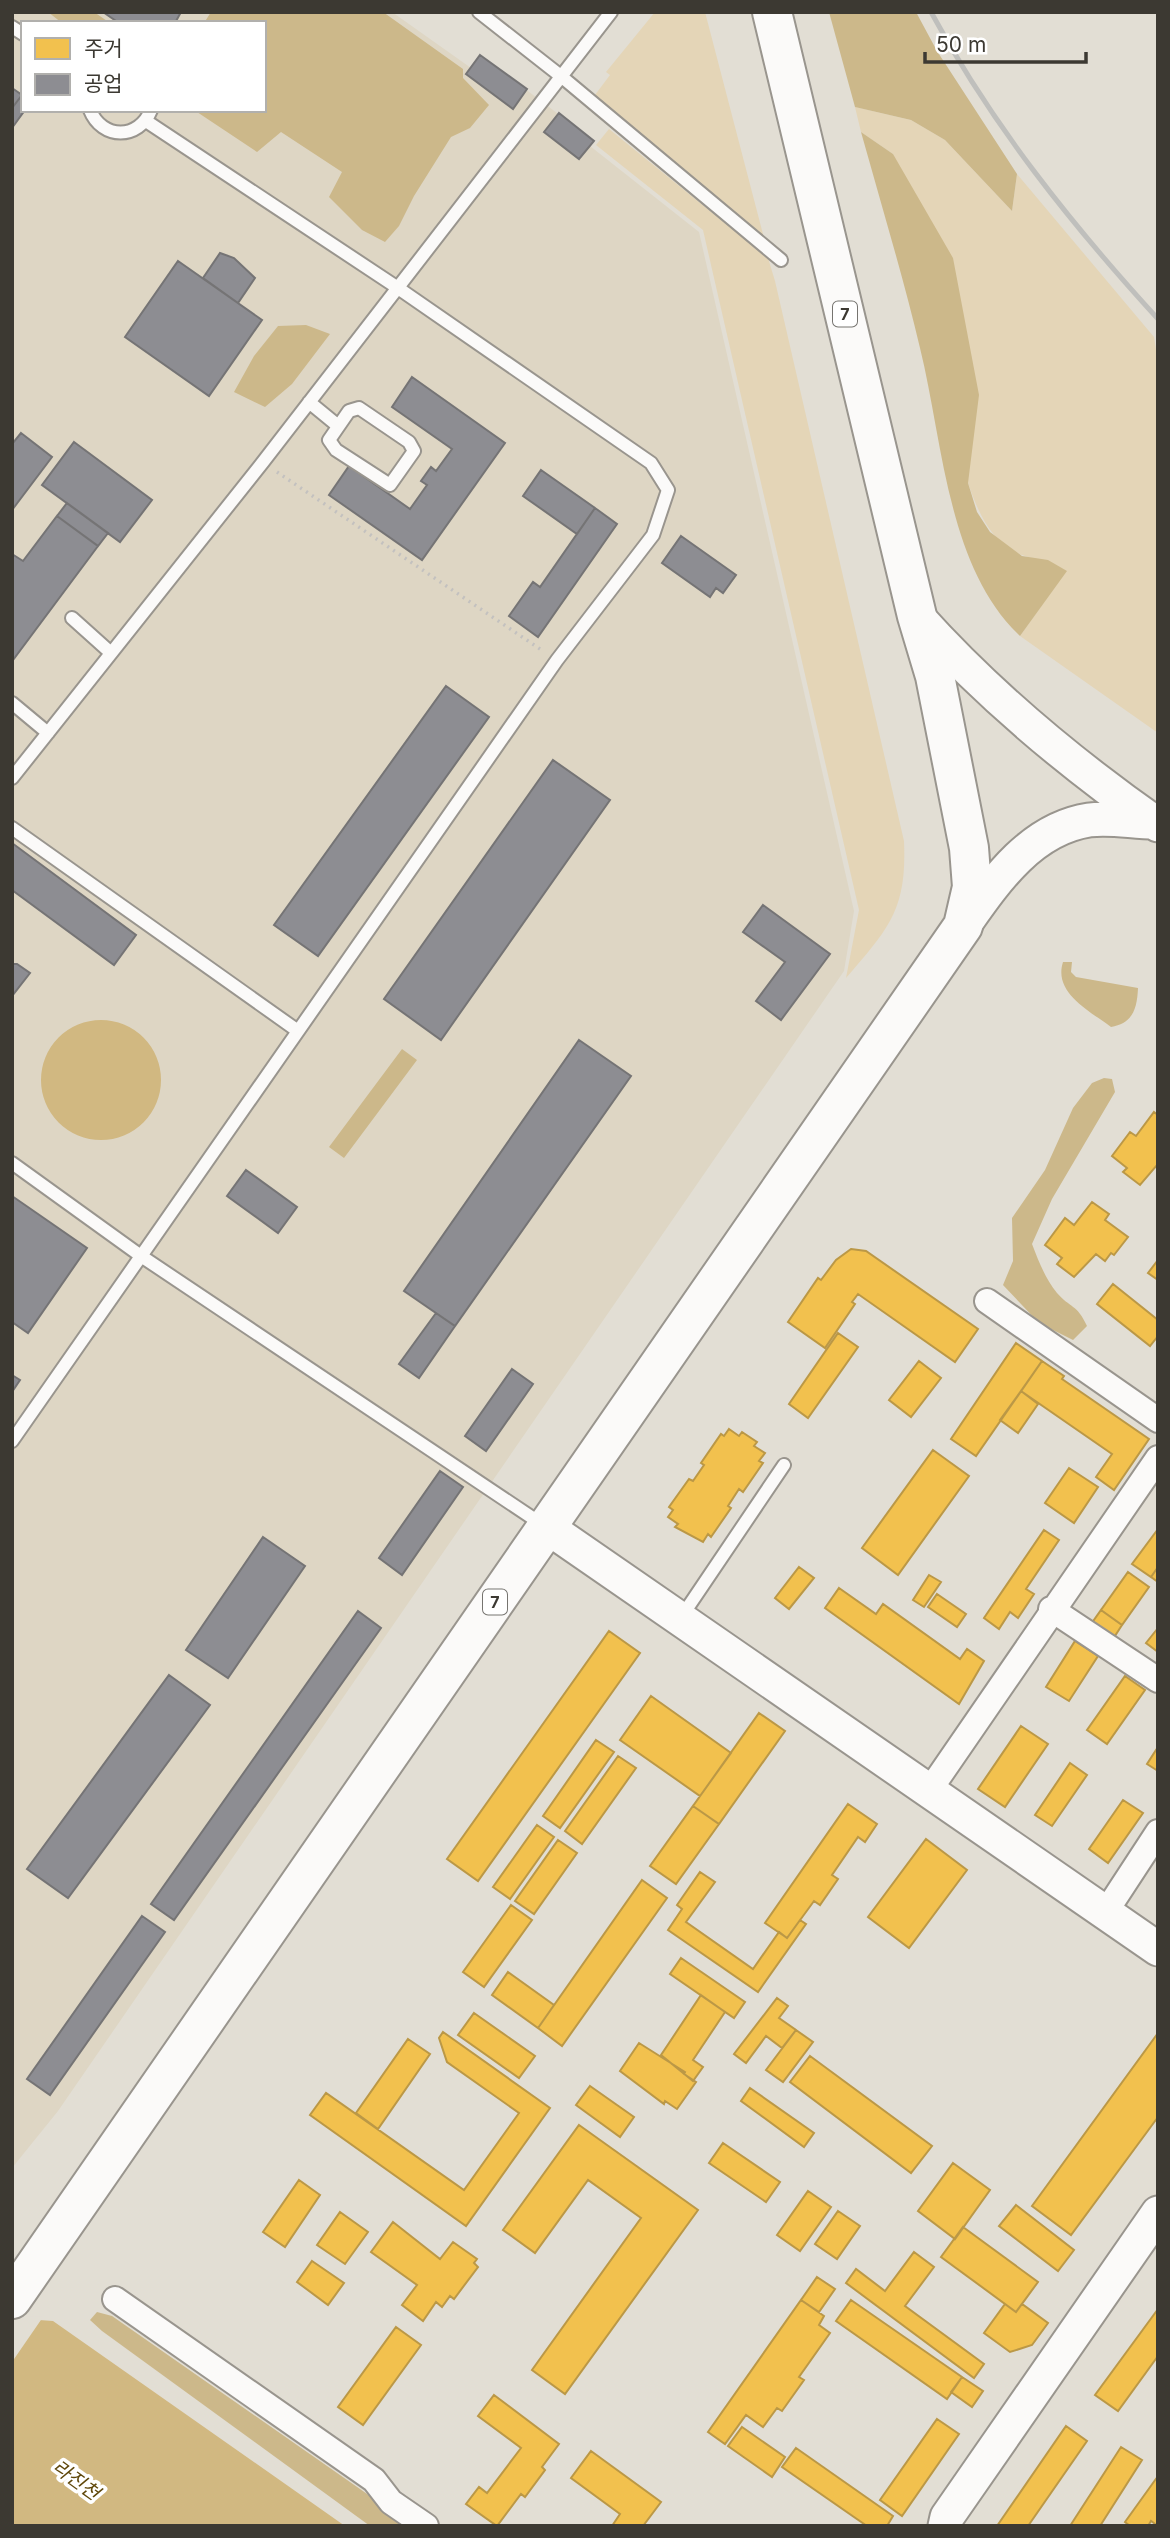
<svg xmlns="http://www.w3.org/2000/svg" width="1170" height="2538" viewBox="0 0 1170 2538" font-family="Inter,'Noto Sans KR',sans-serif">
<style>
.built{fill:#ded6c4;fill-rule:evenodd}
.green{fill:#e4d5b7}
.forest{fill:#ccb88a}
.water{fill:#d1b881}
.pier{fill:#e2ded4}
.homes{fill:#f2c14e;stroke:#bb9846;stroke-width:2}
.industry{fill:#8d8d92;stroke:#757475;stroke-width:2}
.lines{fill:none;stroke-linecap:round;stroke-linejoin:round}
.lane-casing{stroke:#99958e;stroke-width:16}
.street-casing{stroke:#99958e;stroke-width:28}
.secondary-casing{stroke:#99958e;stroke-width:37}
.highway-casing{stroke:#99958e;stroke-width:42}
.path{stroke:#c3c1bf;stroke-width:3.5;stroke-dasharray:2 5;stroke-linecap:butt}
.lane{stroke:#fbfaf9;stroke-width:12}
.street{stroke:#fbfaf9;stroke-width:24}
.secondary{stroke:#fbfaf9;stroke-width:33}
.highway{stroke:#fbfaf9;stroke-width:38}
.rail{stroke:#bfbfbc;stroke-width:5}
.labels{text-anchor:middle;dominant-baseline:central;stroke-width:7;stroke-linejoin:round;paint-order:stroke}
.shield{fill:#fff;stroke:#767470;stroke-width:2}
.shield-label{font-size:16px;font-weight:bold;fill:#3c3932}
.water-label{font-size:19px;font-style:italic;fill:#5f470a;stroke:#fff}
</style>
<rect width="100%" height="100%" fill="#e2ded4"/>
<path class="built" d="M12,12H392L471,68L480,55L594,141L590,146L699,232L854,911L844,971L58,2111L12,2168ZM23,23H264V110H23Z"/>
<path class="green" d="M655,12H705L764,238L595,95L610,75L606,72Z
M855,107L911,120L945,140L1012,211L1017,174L1154,337L1158,362V733L1020,636L1066,571C1052,562 1040,561 1025,556C992,546 978,512 968,483L893,154L861,132Z
M609,129L768,258L775,281L904,841C907,910 889,928 846,978L859,910L703,230L596,145Z"/>
<path class="forest" d="M48,12H94L110,23H62Z
M211,12H383L463,69V78L489,105L470,128L451,137L414,196L399,226L385,242L362,230L329,197L342,172L281,132L257,152L194,110H264V23H204Z
M829,12H916L937,51L1017,174L1012,211L945,140L911,120L855,107Z
M861,132L893,154L953,258L979,395L968,483L977,512L990,532L1022,556L1048,560L1067,571L1020,636C947,567 943,441 920,348C903,276 881,204 861,132Z
M306,325L330,334L292,384L265,407L234,392L254,356L278,326Z
M1063,962H1072L1071,972L1076,977L1138,988C1137,1009 1133,1023 1111,1027C1090,1011 1053,993 1063,962Z
M402,1049L417,1060L344,1158L329,1147Z
M1104,1078L1112,1079L1115,1092L1052,1199L1032,1244C1039,1262 1045,1278 1057,1293C1070,1308 1077,1304 1087,1326L1073,1340L1039,1323L1003,1285L1013,1261L1012,1218L1045,1170L1073,1108L1092,1083Z
M97,2312L112,2316L413,2526H370L102,2331L90,2320Z"/>
<path class="water" d="M41 1080a60 60 0 1 1 120 0a60 60 0 1 1-120 0Z
M12,2311L25,2319L53,2321L345,2526H12Z"/>
<path class="pier" d="M12,2307L26,2316L43,2317L12,2362Z"/>
<path class="homes" d="M1154,1112L1158,1115V1164L1140,1185L1123,1172L1127,1168L1112,1156L1130,1132L1136,1136Z
M1092,1202L1109,1214L1105,1220L1128,1237L1114,1255L1111,1253L1105,1261L1096,1254L1074,1277L1057,1264L1062,1258L1045,1245L1065,1218L1074,1225Z
M851,1249L866,1251L978,1329L955,1362L858,1294L852,1302L855,1304L825,1348L788,1322L818,1278L821,1280L836,1260Z
M1158,1260V1280L1148,1273Z
M1113,1284L1158,1320V1336L1150,1346L1097,1304Z
M838,1333L858,1347L808,1418L789,1404Z
M1016,1343L1042,1361L976,1456L951,1439Z
M919,1361L941,1378L911,1417L889,1400Z
M1042,1361L1064,1376L1062,1379L1149,1439L1114,1490L1096,1477L1112,1454L1021,1391Z
M1021,1391L1038,1404L1018,1433L1000,1420Z
M729,1429L739,1436L742,1432L757,1442L754,1446L765,1453L759,1461L763,1463L743,1492L739,1489L728,1506L731,1508L711,1537L708,1534L703,1542L675,1527L678,1524L668,1517L673,1510L669,1507L689,1479L693,1481L704,1465L701,1463L721,1434L724,1436Z
M933,1450L969,1476L898,1575L862,1548Z
M1069,1468L1098,1487L1074,1523L1045,1503Z
M1158,1529V1567L1151,1577L1132,1564Z
M1044,1530L1059,1540L1026,1589L1034,1594L1018,1618L1010,1612L999,1629L984,1618Z
M799,1567L814,1578L789,1609L775,1598Z
M1158,1567V1582L1151,1577Z
M1128,1572L1149,1587L1122,1625L1101,1610Z
M929,1575L941,1582L924,1607L913,1600Z
M839,1588L876,1614L883,1604L960,1659L967,1649L984,1661L959,1704L825,1608Z
M937,1594L966,1614L957,1627L928,1607Z
M1101,1610L1122,1625L1111,1642L1089,1627Z
M1158,1628V1652L1146,1643Z
M609,1631L640,1653L478,1881L447,1859Z
M1075,1641L1098,1656L1069,1701L1046,1687Z
M1125,1676L1145,1690L1107,1744L1087,1730Z
M651,1696L731,1753L700,1796L620,1740Z
M759,1713L785,1731L719,1824L693,1806Z
M1021,1726L1048,1744L1005,1807L978,1789Z
M596,1740L614,1752L560,1828L543,1816Z
M1158,1747V1771L1147,1764Z
M618,1756L636,1768L582,1844L565,1831Z
M1070,1763L1087,1775L1052,1826L1035,1815Z
M1123,1800L1143,1813L1108,1863L1089,1849Z
M848,1804L877,1824L865,1842L858,1837L832,1875L838,1879L820,1905L814,1901L787,1938L765,1923Z
M693,1806L719,1824L676,1884L650,1866Z
M537,1825L554,1837L510,1899L493,1887Z
M926,1839L967,1870L909,1948L868,1917Z
M558,1840L577,1853L534,1914L515,1901Z
M700,1872L715,1882L686,1922L753,1969L779,1932L787,1938L800,1920L806,1924L758,1992L668,1930L682,1909L677,1905Z
M642,1880L667,1898L562,2046L538,2028Z
M511,1905L532,1920L484,1987L463,1972Z
M681,1958L745,2002L734,2018L670,1974Z
M508,1972L554,2005L538,2028L492,1995Z
M701,1995L725,2012L693,2060L703,2067L693,2081L661,2055Z
M777,1998L788,2006L779,2018L796,2030L782,2048L766,2036L746,2063L734,2054Z
M474,2013L535,2056L519,2078L458,2035Z
M796,2030L813,2042L783,2082L766,2070Z
M443,2032L550,2108L466,2226L310,2115L326,2093L464,2190L519,2113L447,2062L439,2038Z
M1158,2033V2117L1071,2235L1032,2206Z
M408,2039L430,2054L378,2129L356,2113Z
M639,2043L685,2072L684,2074L696,2082L677,2109L665,2101L664,2104L620,2071Z
M810,2056L932,2146L911,2173L790,2082Z
M590,2086L634,2117L620,2137L576,2105Z
M750,2088L814,2133L804,2147L741,2101Z
M579,2125L698,2210L565,2394L532,2370L641,2218L588,2180L535,2253L503,2230Z
M723,2143L780,2182L766,2202L709,2163Z
M953,2163L990,2190L955,2239L918,2211Z
M299,2180L320,2195L285,2247L263,2232Z
M808,2191L831,2207L800,2251L777,2235Z
M1016,2205L1074,2250L1058,2271L999,2226Z
M838,2211L860,2226L837,2259L815,2244Z
M340,2212L368,2232L345,2264L317,2245Z
M393,2222L440,2259L453,2242L477,2259L474,2263L478,2267L454,2299L450,2296L442,2307L436,2302L423,2321L402,2305L417,2285L371,2252Z
M963,2227L1038,2282L1016,2312L941,2257Z
M914,2252L934,2267L905,2306L984,2364L974,2378L846,2283L856,2269L885,2291Z
M312,2261L344,2283L328,2305L297,2282Z
M817,2277L835,2289L819,2312L801,2300Z
M801,2300L824,2316L819,2325L830,2333L799,2377L804,2380L782,2411L777,2408L763,2427L746,2415L725,2444L708,2432Z
M851,2300L962,2377L947,2399L836,2321Z
M1005,2304L1016,2312L1022,2304L1048,2323L1032,2345L1010,2352L984,2333Z
M1158,2309V2356L1118,2411L1095,2395Z
M396,2327L421,2345L363,2425L338,2407Z
M962,2377L983,2391L972,2407L951,2392Z
M494,2395L559,2444L542,2467L545,2470L525,2497L521,2494L497,2526L466,2504L479,2487L487,2493L521,2448L478,2416Z
M937,2419L959,2434L902,2516L880,2500Z
M1066,2426L1087,2441L1028,2526H997Z
M742,2427L785,2457L772,2477L728,2446Z
M1121,2447L1142,2460L1100,2526H1070Z
M796,2448L893,2516L887,2526H867L782,2467Z
M591,2451L661,2502L643,2526H612L620,2514L571,2478Z
M1158,2476V2526L1151,2521L1148,2526H1130L1125,2522Z"/>
<path class="industry" d="M103,12H181L175,23H119Z
M480,55L527,89L513,109L466,74Z
M12,88L22,95L12,108Z
M22,95L25,110L12,128V108Z
M559,113L594,141L579,159L544,132Z
M220,253L234,258L255,278L238,303L203,278Z
M178,261L262,320L209,396L125,337Z
M412,377L505,443L422,560L329,495L349,466L410,509L427,485L421,481L431,467L436,471L452,449L392,407Z
M21,433L52,457L12,510V444Z
M74,442L152,500L120,542L42,485Z
M541,470L595,508L577,534L523,496Z
M67,503L108,533L98,546L57,516Z
M595,508L617,524L538,637L509,616L533,582L540,587Z
M57,516L98,546L13,660L12,554L23,561Z
M681,536L736,575L723,593L716,588L710,597L662,563Z
M446,686L489,717L318,956L274,925Z
M553,760L610,800L441,1040L384,999Z
M12,843L136,935L114,965L12,890Z
M763,905L830,954L781,1020L756,1001L785,962L743,932Z
M12,964H17L30,973L12,996Z
M579,1040L631,1076L455,1326L404,1291Z
M246,1170L297,1207L278,1233L227,1196Z
M12,1196L87,1248L28,1333L12,1322Z
M436,1313L455,1326L419,1378L399,1364Z
M512,1369L533,1384L486,1451L465,1436Z
M12,1375L20,1380L12,1392Z
M440,1471L463,1487L402,1575L379,1558Z
M263,1537L305,1566L228,1678L186,1650Z
M358,1611L381,1628L174,1920L151,1904Z
M169,1675L210,1705L68,1898L27,1869Z
M142,1916L165,1932L50,2095L27,2079Z"/>
<g class="lines">
<defs>
<path id="lane" d="M479,12L562,77L781,260
M12,27L23,34
M90,110C102,140 139,140 151,110
M309,402L337,425
M359,408L409,442L414,451L390,485L336,450L329,440L349,411Z
M72,618L111,653
M12,703L48,733
M12,778L263,462L611,12
M12,828L298,1031
M12,1163L141,1256L543,1525
M12,1441L557,660L653,535L668,490L651,463L398,288L146,121
M680,1619L784,1465"/>
<path id="street" d="M987,1301L1158,1420
M1051,1609L1158,1680
M929,1791L1158,1458
M1105,1913L1158,1832
M115,2299L374,2480L391,2502L426,2526"/>
<path id="secondary" d="M917,616C988,695 1071,764 1158,825
M965,924C996,880 1031,829 1089,820C1110,817 1133,822 1154,822
M547,1527L1158,1949
M945,2526L947,2517L1158,2213"/>
<path id="highway" d="M12,2299L963,926L972,887L969,848L935,676L917,616L772,12"/>
</defs>
<use href="#lane" class="lane-casing"/>
<use href="#street" class="street-casing"/>
<use href="#secondary" class="secondary-casing"/>
<use href="#highway" class="highway-casing"/>
<path class="path" d="M277,472L543,651"/>
<use href="#lane" class="lane"/>
<use href="#street" class="street"/>
<use href="#secondary" class="secondary"/>
<use href="#highway" class="highway"/>
<path class="rail" d="M931,12C992,125 1072,225 1158,319"/>
</g>
<g class="labels">
<g class="shield">
<rect x="833" y="301.5" width="24" height="25" rx="5"/>
<rect x="483" y="1589.5" width="24" height="25" rx="5"/>
</g>
<g class="shield-label">
<text x="845" y="314">7</text>
<text x="495" y="1602">7</text>
</g>
<g class="water-label">
<text transform="translate(76 2480) rotate(36)">라진천</text>
</g>
</g>
<rect width="1170" height="2538" fill="none" stroke="#3c3932" stroke-width="28"/>
<rect x="21" y="21" width="245" height="91" fill="#ffffff" stroke="#b1b0ad" stroke-width="2"/>
<rect x="35" y="38" width="35" height="21" fill="#f2c14e" stroke="#b1b0ad" stroke-width="2"/>
<text x="84" y="56" font-size="21" fill="#3c3932">주거</text>
<rect x="35" y="74" width="35" height="21" fill="#8d8d92" stroke="#b1b0ad" stroke-width="2"/>
<text x="84" y="91" font-size="21" fill="#3c3932">공업</text>
<path d="M925 52v10h161v-10" fill="none" stroke="#3c3932" stroke-width="3.5"/>
<text x="936" y="52" font-size="21" fill="#3c3932" stroke="#ffffff" stroke-width="5" paint-order="stroke">50 m</text>
</svg>
